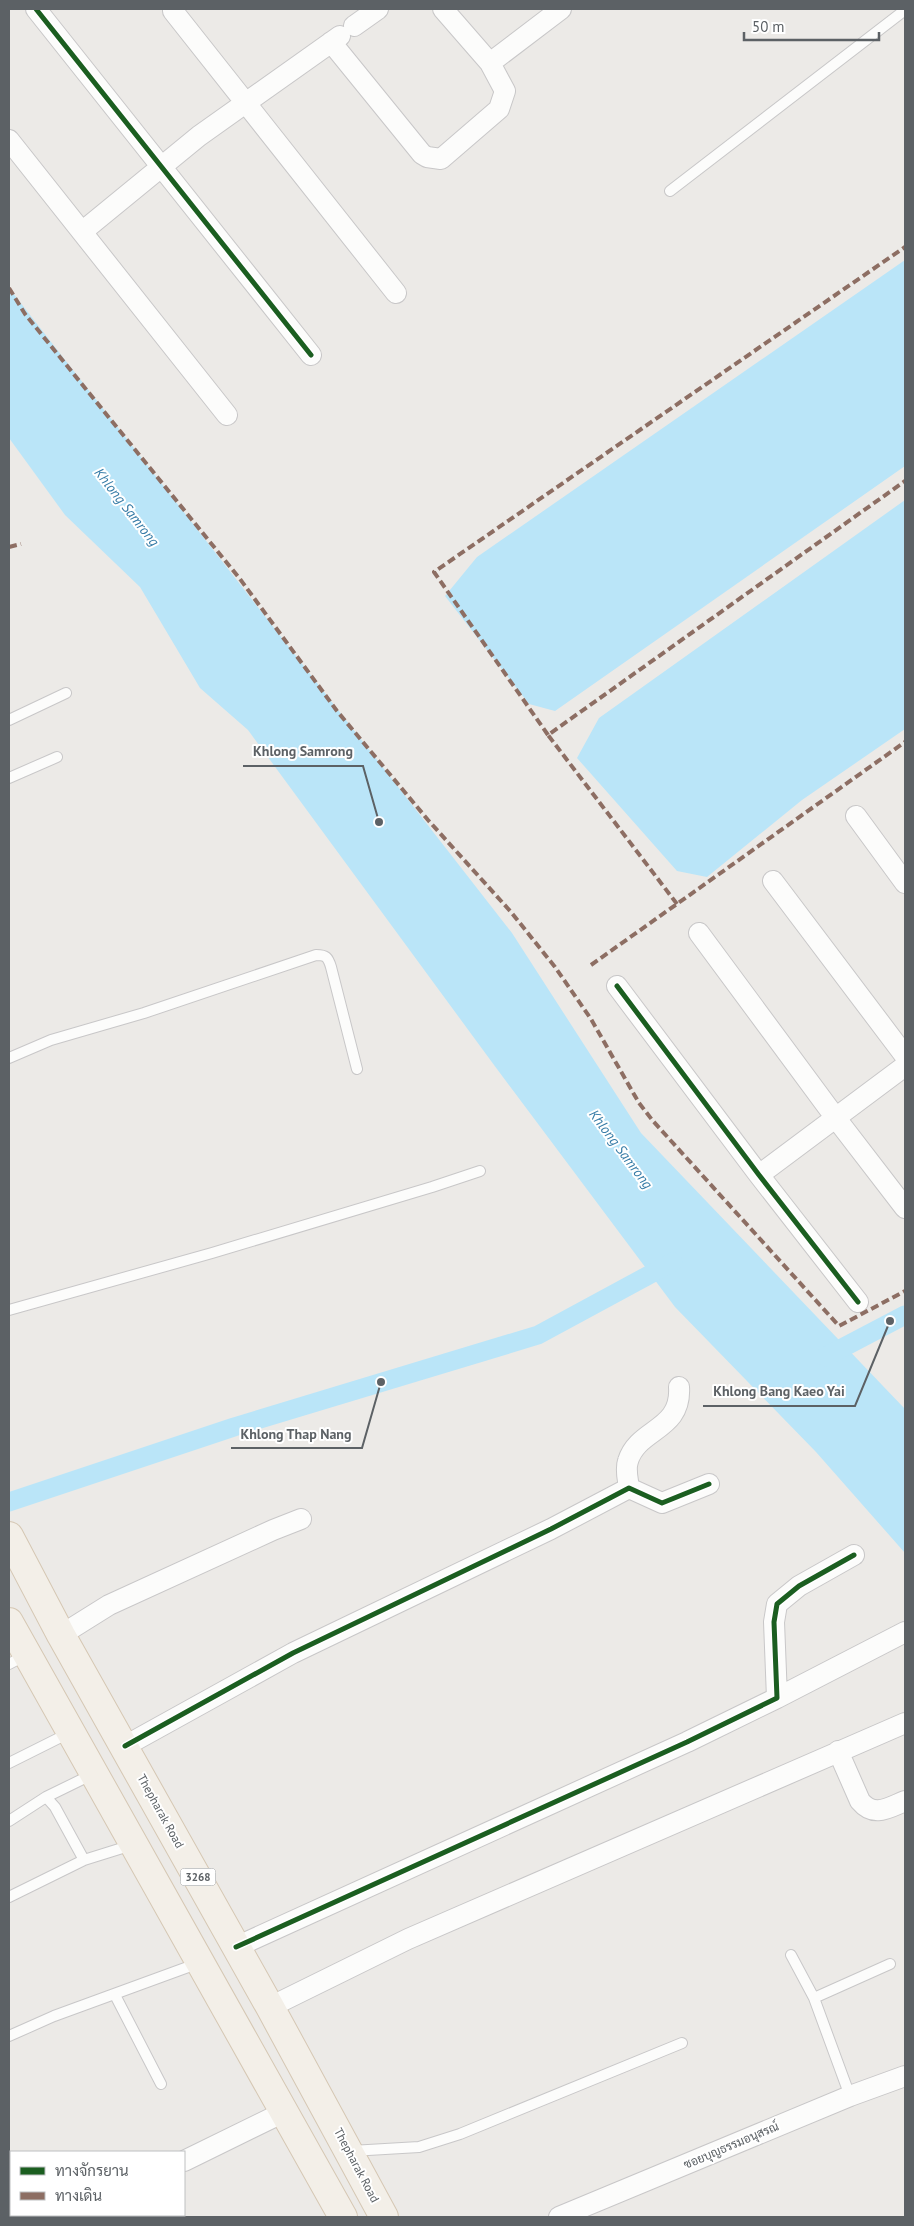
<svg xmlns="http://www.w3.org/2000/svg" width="914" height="2226" viewBox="0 0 914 2226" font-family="'PT Sans',Sarabun,sans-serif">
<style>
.water{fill:#bae5f8}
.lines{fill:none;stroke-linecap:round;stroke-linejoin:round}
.canal{stroke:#bae5f8;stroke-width:19}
.lane-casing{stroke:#c8c7c8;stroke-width:12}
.street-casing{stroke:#c8c7c8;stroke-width:22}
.primary-casing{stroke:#d5c7b3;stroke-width:30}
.lane{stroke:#fcfcfb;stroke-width:10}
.street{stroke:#fcfcfb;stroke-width:20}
.primary{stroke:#f3efe8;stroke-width:28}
.quiet{stroke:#8d6e63;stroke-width:4;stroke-dasharray:8 4;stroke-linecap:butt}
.cycleway-casing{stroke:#fff;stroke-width:8}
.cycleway{stroke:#1b5e20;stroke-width:5}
.labels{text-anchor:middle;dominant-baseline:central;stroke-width:4;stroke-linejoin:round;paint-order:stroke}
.shield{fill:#fff;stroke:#8d9093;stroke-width:1}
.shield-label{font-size:11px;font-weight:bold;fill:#5c6165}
.street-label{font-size:12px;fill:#5c6165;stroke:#fff}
.water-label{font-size:14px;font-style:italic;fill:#357ba6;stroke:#fff}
.leader{fill:none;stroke:#5c6165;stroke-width:2}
.callout-dot{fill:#5c6165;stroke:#fff;stroke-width:2}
.callout-label{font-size:14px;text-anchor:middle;font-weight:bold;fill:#5c6165;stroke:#fff;stroke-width:4;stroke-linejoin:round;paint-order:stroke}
</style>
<rect width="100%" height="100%" fill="#eceae7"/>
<path class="water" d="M905,260V466L555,711L529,704L445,596L477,557Z
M9,288L512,933L641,1133L905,1409V1553L816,1452L675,1307L494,1065L248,730L200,688L140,587L65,515L9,438Z
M905,500V729L802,800L707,877L677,871L577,758L599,718Z"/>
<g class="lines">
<path class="canal" d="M825,1357L905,1315
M9,1502L234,1427L538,1335L673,1262"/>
<defs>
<path id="lane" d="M670,191L905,10
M9,720L66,693
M9,778L57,757
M9,1058L51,1040L144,1013L316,955C326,955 328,957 331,967L357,1069
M9,1310L212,1253L432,1187L480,1171
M9,1664L26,1655
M9,1763L69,1733
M93,1774L46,1797L55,1807L84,1860L132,1845
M9,1821L46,1797
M9,1897L84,1860
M791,1955L814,1998L850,2096
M115,1995L161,2084
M814,1998L890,1964
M9,2036L54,2016L199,1963
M351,2151L419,2147L460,2134L682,2043"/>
<path id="street" d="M36,9L311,355
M173,11L396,293
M354,26L378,9
M331,42L422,154L427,157L441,159L499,109L505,91L490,63L443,9
M490,63L561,9
M9,140L227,415
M83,231L199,136L340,36
M856,816L905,883
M773,881L905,1056
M699,933L835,1117L905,1208
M617,986L759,1175L858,1302
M759,1175L905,1066
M629,1488C628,1479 625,1470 628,1461C638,1428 682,1431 679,1387
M61,1635L109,1605L273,1530L301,1519
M777,1698L905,1632
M125,1746L293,1653L551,1529L629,1488L662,1503L709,1484
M838,1751L860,1801C874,1818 888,1808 905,1801
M236,1947L687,1742L777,1698L774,1622L777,1604L799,1586L854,1555
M270,2007L408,1939L905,1723
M184,2161L284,2112
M71,2217L76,2215
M559,2217L850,2096L905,2076"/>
<path id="primary" d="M9,1536L61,1635L270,2007L384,2217
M9,1622L343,2217"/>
</defs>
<use href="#lane" class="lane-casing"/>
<use href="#street" class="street-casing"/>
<use href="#primary" class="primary-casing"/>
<use href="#lane" class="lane"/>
<use href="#street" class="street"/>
<use href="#primary" class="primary"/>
<path class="quiet" d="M9,288L25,314L240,579L337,711L428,820L511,912L555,967L591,1019L639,1103L653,1121L839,1326L905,1291
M9,547L21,544
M548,735L434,572L905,247
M677,904L548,735L905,481
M591,965L905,742"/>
<defs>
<path id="cycleway" d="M36,9L311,355
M617,986L759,1175L858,1302
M125,1746L293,1653L551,1529L629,1488L662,1503L709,1484
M236,1947L687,1742L777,1698L774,1622L777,1604L799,1586L854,1555"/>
</defs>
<use href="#cycleway" class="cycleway-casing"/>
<use href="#cycleway" class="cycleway"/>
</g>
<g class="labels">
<rect class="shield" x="180.5" y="1868.5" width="35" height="17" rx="4"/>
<g class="shield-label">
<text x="198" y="1877">3268</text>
</g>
<g class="street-label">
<text transform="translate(161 1811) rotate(61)">Thepharak Road</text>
<text transform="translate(731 2145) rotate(-23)">ซอยบุญธรรมอนุสรณ์</text>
<text transform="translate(357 2165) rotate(62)">Thepharak Road</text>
</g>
<g class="water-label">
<text transform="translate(127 507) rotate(52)">Khlong Samrong</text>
<text transform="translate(621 1149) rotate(53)">Khlong Samrong</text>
</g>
</g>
<path class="leader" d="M379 822L363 766H243M890 1321L855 1406H703M381 1382L362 1448H231"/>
<g class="callout-dot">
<circle cx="379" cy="822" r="5"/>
<circle cx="890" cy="1321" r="5"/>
<circle cx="381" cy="1382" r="5"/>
</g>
<g class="callout-label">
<text x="303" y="756">Khlong Samrong</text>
<text x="779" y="1396">Khlong Bang Kaeo Yai</text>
<text x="296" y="1439">Khlong Thap Nang</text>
</g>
<rect width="914" height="2226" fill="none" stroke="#5c6165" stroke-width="20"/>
<rect x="10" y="2151" width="175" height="65" fill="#ffffff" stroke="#bec0c1"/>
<rect x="20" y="2167" width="25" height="8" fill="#1b5e20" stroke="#bec0c1"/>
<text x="55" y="2176" font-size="15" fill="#5c6165">ทางจักรยาน</text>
<rect x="20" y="2192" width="25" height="8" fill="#8d6e63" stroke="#bec0c1"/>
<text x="55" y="2201" font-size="15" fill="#5c6165">ทางเดิน</text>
<path d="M744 32v8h135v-8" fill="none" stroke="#5c6165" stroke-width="2.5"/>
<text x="752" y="32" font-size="15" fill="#5c6165" stroke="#ffffff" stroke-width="4" paint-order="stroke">50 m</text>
</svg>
